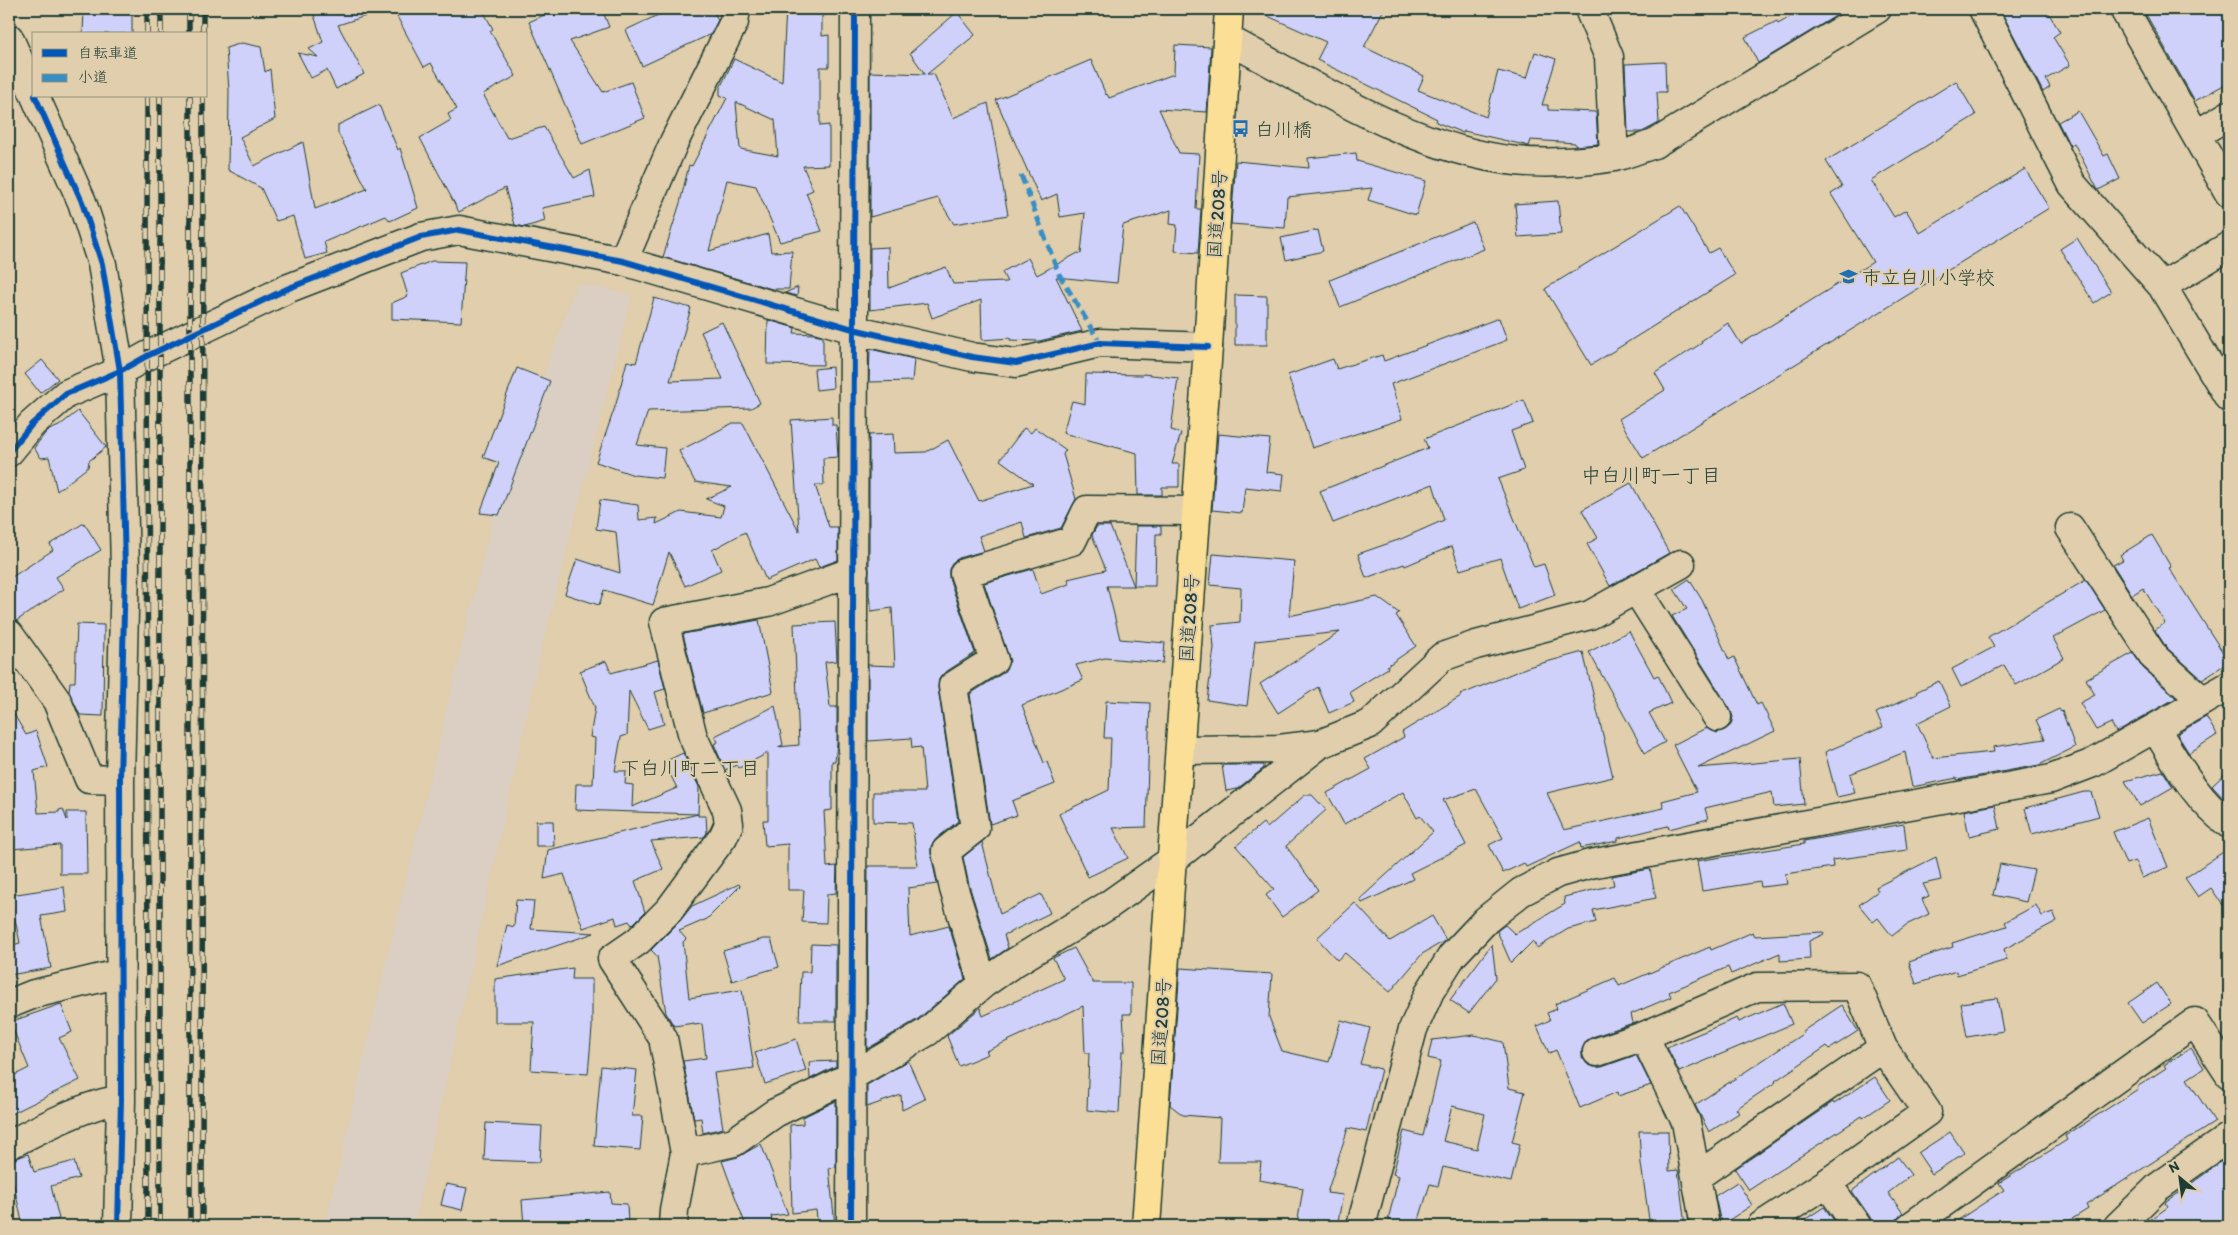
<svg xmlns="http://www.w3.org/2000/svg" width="2238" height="1235" viewBox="0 0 2238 1235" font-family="Itim,'Klee One',sans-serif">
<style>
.built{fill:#dbcfc3}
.building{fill:#d0d1fa;stroke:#1f3d34;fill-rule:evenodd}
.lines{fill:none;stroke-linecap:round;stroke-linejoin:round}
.minor-casing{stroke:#1f3d34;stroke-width:31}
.tertiary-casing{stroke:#1f3d34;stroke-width:31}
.trunk-casing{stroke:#1f3d34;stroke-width:31}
.minor{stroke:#e0ceac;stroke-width:28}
.tertiary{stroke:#e0ceac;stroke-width:28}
.trunk{stroke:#fbdf96;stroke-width:28}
.rail-casing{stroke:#1f3d34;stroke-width:5.5}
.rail{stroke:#e0ceac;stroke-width:4;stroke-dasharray:11;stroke-linecap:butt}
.quiet{stroke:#378ec5;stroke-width:5;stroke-dasharray:10 5;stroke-linecap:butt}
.cycleway-casing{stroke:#e0ceac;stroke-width:9}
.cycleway{stroke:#0057b8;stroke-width:6}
.labels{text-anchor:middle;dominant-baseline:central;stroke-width:4;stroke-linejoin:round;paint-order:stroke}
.poi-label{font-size:19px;fill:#1f3d34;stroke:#e0ceac;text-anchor:start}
.street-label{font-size:19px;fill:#1f3d34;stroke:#e0ceac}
.neighbourhood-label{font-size:20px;fill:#1f3d34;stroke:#e0ceac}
</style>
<rect width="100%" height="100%" fill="#e0ceac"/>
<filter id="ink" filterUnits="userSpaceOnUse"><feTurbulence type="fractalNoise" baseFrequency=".02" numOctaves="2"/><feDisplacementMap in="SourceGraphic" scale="10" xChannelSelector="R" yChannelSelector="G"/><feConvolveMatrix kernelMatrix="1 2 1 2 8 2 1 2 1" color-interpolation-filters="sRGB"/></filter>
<g filter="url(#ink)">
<path class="built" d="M577,283L632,295L543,643L414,1226H325L381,983L494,512Z"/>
<path class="building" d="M84,9H132V34H83Z
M312,9H377L378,12L338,25L364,74L336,89L327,70L311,78L298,53L318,57L309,49L323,42Z
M393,9H482L493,29L490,31L516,76L483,94L507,138L544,127L574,178L590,170L595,197L542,208L545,221L525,227L515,225L505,188L459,212L420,138L451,120L448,114L457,109L431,63L424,67Z
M576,9H602L609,27L570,41L603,92L631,82L645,118L582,144L529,22L553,11L555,16Z
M671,9H712L718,20L711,34L642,66L626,30Z
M786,9H822V36L829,35V67H820V126L829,125V165L803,166L813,190L806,193L822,231L780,242L756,186L727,180L709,251L768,234L771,252L792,251L789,289H772L663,257L680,203L689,165L692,166L727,98L720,95V88L734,59L782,82ZM736,102L775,120L778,156L740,149Z
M1252,9H1384L1364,47L1424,76L1418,90L1486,117L1498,71L1527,78L1535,52L1556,59L1542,105H1548V110L1596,112L1598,144L1575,146V143L1531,140L1529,146L1464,131L1463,133L1436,122L1437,119L1317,60L1326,42Z
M1804,9H1847L1758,63L1745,37L1777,21L1778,24Z
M2000,9H2046L2060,32L2053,37L2070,65L2046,79L2050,87L2043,92Z
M2143,9H2229V82L2195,101Z
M957,12L975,35L927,74H934L953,118L988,103L1008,215L954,224L938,198L870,217V72L925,74L910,53Z
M242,43L261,47L265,72L270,69L275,119L240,137L254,166L303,142L315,209L367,189L338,133V125L379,105L398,150L400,148L418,208L390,221L386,216L324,242L327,253L305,259L293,216L276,221L261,188L228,170L229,91L226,48Z
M1175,45L1211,47L1207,112L1159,109L1179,153L1199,154L1196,209H1201L1198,253L1175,251L1177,225L1170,224L1171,210L1123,225L1117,283L1056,277L1082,331L1039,341L1010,340V338L982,340L981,300L932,318L927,303L870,310V248L888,247L889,288L946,267L953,284L1007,282L1002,272L1028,258L1037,275L1078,253L1081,254L1085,213L1060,217L1057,194L1041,201L996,100L1091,60L1106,95L1107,94L1109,98L1174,74Z
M1665,62L1666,92H1657L1659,123L1642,132H1628L1625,64Z
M1956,81L1976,115L1871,180L1894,217L1906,210L1920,233L2025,169L2049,208L1643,458L1619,419L1665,390L1655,373L1702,343L1701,341L1728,323L1741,344L1873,262L1831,194L1842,187L1826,161Z
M2078,111L2104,156L2108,154L2120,179L2098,190L2074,143L2070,146L2058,122Z
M1356,153L1357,161L1426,181L1416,215L1368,200L1372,188L1287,197L1285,228L1231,224L1236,161L1309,168L1308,158Z
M1558,201L1561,234L1518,237L1515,204Z
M1680,206L1709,253L1718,248L1735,275L1591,365L1545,289Z
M1473,222L1484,249L1340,307L1330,280Z
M1318,230L1323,251L1286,260L1281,238Z
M2077,238L2111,292L2094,303L2060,249Z
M432,261L465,262L461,322L392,319V303L408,296L401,273Z
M798,287L797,296L785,293Z
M1235,295L1267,296V345H1235Z
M654,298L691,308L670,381L723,379L701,332L722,322L760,403L751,408L648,411L637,445L665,448L662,478L634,475L596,462L616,404L627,361L636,363Z
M1499,318L1507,340L1391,384L1402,419L1312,448L1288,375L1333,359L1337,369L1382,355L1384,361Z
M768,320L795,328L794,333L814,334L823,336V365L767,364Z
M870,349L914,359L912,381L869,382Z
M42,360L58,379L40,393L25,374Z
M832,367L833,388L816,390L814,369Z
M517,368L550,381L499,515L480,513L499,463L483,457Z
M1086,374L1143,375V374L1178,378L1171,430L1181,433L1172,464H1179V487H1162V495H1138L1137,453L1063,433L1072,401L1085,404Z
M1524,400L1533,423L1511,431L1524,470L1498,479L1534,567L1544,564L1555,595L1518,609L1500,558L1460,570L1452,546L1405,566L1404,564L1366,578L1358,554L1401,539L1444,520L1433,484L1333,523L1320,491L1428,448L1424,439Z
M78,411L106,447L89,461L88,467L57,491L49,457L41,458L34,448L47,431L59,426Z
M832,417V425H836L838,457L823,458L824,485H815L829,527H838V560L819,567L815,559L766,580L745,532L712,550L721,570L685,586L669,552L653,605L604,590L599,605L565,594L577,559L620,573L616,532L596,529L600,500L638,505L639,520L657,518L656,524L681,512L721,517L724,506L706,499L732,487L695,482L679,451L733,423H743L799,531L791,420Z
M1024,428L1031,433L1035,428L1066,450L1063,454L1076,499L1061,528L1026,538L1022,522L979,536L984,551L959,558L953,562L949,569V578L975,653L944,673L939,679L938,688L958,821L936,839L931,846V854L937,884L908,888L910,936L949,926L965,979L918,1019L867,1049L868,866H918L912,823L873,822V792H925L921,747L912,748L911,738L868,741V665L895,666L892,608L871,611L869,595V435L893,434L894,453L926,452L948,440L979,501L1033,484L1000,460Z
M1218,434L1270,439L1266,472L1284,474L1282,491L1245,487L1242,513L1212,510Z
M1631,483L1669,553L1610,586L1587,544L1598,538L1582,510Z
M84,523L101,550L56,577L64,589L16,621L15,620L9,610V579L53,550L50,544Z
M1097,526H1110L1134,586H1107L1120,639L1165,643L1163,663L1105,658L1076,665L1083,680L1022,705L1044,763L1047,762L1055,784L1012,801L1017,815L990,824L970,694L1003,673L1010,661L984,583L1033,569L1041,594L1069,584L1068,579L1106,570L1092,535Z
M1136,526H1161V534H1156L1155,586H1134Z
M2152,535L2171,567L2169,568L2229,662L2202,679L2166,647L2155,630L2165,623L2143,588L2132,595L2113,565L2123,560L2120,555Z
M1213,554L1294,561L1289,616L1377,597L1399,613L1396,615L1416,646L1387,666L1388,668L1350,692L1354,702L1329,713L1318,687L1278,713L1260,684L1340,632L1255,641L1247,706L1207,700L1214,648L1212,625L1240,622L1241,588L1210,585Z
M1689,579L1702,600L1729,660L1734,657L1757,705L1761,703L1775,731L1698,768L1800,759L1804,804L1774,807L1772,792L1705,808L1708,819L1669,829L1668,826L1618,838V841L1581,848L1580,842L1526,867L1524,863L1503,873L1489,845L1503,838L1476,789L1443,800L1466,845L1410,873L1413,879L1362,903L1360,899L1433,832L1420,816L1417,818L1403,792L1344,824L1327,793L1371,769L1365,759L1404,737L1402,732L1461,696L1460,695L1528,667L1583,652L1613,777L1547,793L1564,830L1664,808L1662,801L1697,792L1673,745L1706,728L1717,733L1725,730L1731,725L1733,717L1730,709L1672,616L1687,609L1674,589Z
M2086,580L2105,610L2053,638L2064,658L2016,685L2004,665L1961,687L1952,669L1994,647L1988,637Z
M759,620L773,692L703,713L683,634Z
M835,622L837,661L825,662L830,707H837V743L835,761H832V810L824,811L827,867L837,866L836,893L827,894L826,923L802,922L804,890H788V844L765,846L763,820H768V753L739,768L737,765L725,770L714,744L718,742L715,736L775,706L783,745L778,747L799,745L794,624Z
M77,624L104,625L103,716L80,715L69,692L70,682H75Z
M1629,631L1654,677L1658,675L1671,703L1649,713L1665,742L1645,753L1589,652Z
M2133,653L2143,668L2176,698L2116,732L2111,723L2096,730L2080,703L2095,695L2086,679Z
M658,660L665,689L655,692L664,724L648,729L629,691L627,735L621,737L615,771H626L625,784L633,785L632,807L677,788L664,762L683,753L699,787L698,814L575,810L576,784H593L595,738L590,737L595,708L580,671L606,661L611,673Z
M1939,681L1951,706L1917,723L1933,758L1994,752L1993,747L2045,739L2036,720L2059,709L2061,712L2062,711L2075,747L2039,765L1957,780V778L1912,787L1905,752L1850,774L1855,793L1837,797L1825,752L1883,727L1876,713L1917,694L1916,692Z
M1106,701L1150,703L1146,827L1113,828L1128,858L1088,877L1059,814L1109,790L1111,738H1104Z
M9,706L26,735L36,731L48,767L34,771L38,813L59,812V810L63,809L67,820V812H86L87,874H60V845L11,849L9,819Z
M2206,717L2217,735L2189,753L2177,734Z
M1222,765H1264V768L1237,789L1226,791Z
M2229,770V804L2212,786Z
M2163,771L2173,787L2140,806L2125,781Z
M2084,792H2091L2099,816L2032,834L2025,808Z
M1305,795H1312L1326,810L1286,846L1318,890L1282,917L1266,895L1274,889L1236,846L1263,823L1267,828Z
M1995,805L2000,829L1969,836L1964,811Z
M698,814V816H706L707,833L704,837L651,841L663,869L635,881L645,912L632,925L629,921L617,925L615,917L583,928L564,874L544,879L548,850Z
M2148,818L2168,867L2142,878L2135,861L2126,864L2113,832Z
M536,821H553L554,846H536Z
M1904,824L1907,850L1832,860L1833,867L1785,874L1787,884L1761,887L1760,882L1702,891L1697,861L1804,844V841Z
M982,842L1000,914L1041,894L1050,913L1004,935L1008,948L992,959L969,885L963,857Z
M2229,848V914L2211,888L2198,897L2185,878Z
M1936,857L1941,880L1923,884L1929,896L1922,899L1929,914L1906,925L1892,936L1878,918L1873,922L1859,905L1878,891L1876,887Z
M2000,864L2034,870L2026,902L1993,895Z
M1650,869L1656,898L1593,910L1596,922L1568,929L1537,948L1533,941L1511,963L1497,931L1505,925L1515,934L1565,904L1564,897L1614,885L1612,876Z
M739,884L740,886L707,919L679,931L686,939L683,942L689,998L742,990L754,1068L714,1073L723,1128L703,1133L701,1118L694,1119L683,1061L706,1058L702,1024L694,1025V1023L674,1026L666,1013L657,956L651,950L680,921L692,906Z
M64,887L67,912L41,916L51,968L9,975V946L20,943L10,895Z
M516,900L534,901L531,929L594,933L497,966L507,925L514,927Z
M1355,903L1390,941L1432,916L1446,940L1422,954L1390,992L1345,953L1337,960L1317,938Z
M2036,905L2042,916L2053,912L2057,921L2004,949L2007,960L1957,975L1956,971L1916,984L1909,962L1953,947L1952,943L2007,926L2005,922Z
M1753,932L1755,936L1823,932L1824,934L1809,941L1810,959L1780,961V953L1731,974L1728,967L1669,992L1671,997L1631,1014L1633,1023L1592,1037L1586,1041L1582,1049V1057L1587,1064L1594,1067H1602L1636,1055L1651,1085L1618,1096L1617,1092L1580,1108L1556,1050L1549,1053L1537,1026L1550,1020L1547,1013L1557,1009L1555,1004L1615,978L1619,986L1710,947L1711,950Z
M763,939H771L779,967L732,981L723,951Z
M811,944L836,945V1021H799L801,972H810Z
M1492,944L1496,978L1469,1013L1450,1000Z
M1074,948L1093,983H1131V1014H1123L1125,1051H1122L1119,1113L1087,1110L1089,1053H1085L1083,1006L986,1051L988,1054L959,1066L947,1036L980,1008L983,1016L1064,979L1053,958Z
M573,968L572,979H592V1028L588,1074L531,1070L534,1022H495V979Z
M1180,968L1272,974L1269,1017L1282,1051L1329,1062L1341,1020L1370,1028L1360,1064L1381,1069L1366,1132L1348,1128L1327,1193L1343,1195L1337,1226H1297L1303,1188L1259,1180L1261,1162H1218L1220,1118L1183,1115L1170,1105Z
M2157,983L2171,1004L2142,1023L2128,1003Z
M1997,998L2003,1031L1967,1037L1961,1003Z
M1783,1003L1792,1024L1679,1072L1667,1047L1737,1018L1739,1022Z
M61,1004L72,1032L59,1038L80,1080L9,1115V1078L29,1068L10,1022Z
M1842,1005L1858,1031L1830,1049L1827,1046L1775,1081L1776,1082L1736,1109L1739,1113L1709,1132L1695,1105L1804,1033L1803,1031Z
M1474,1035L1503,1042L1509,1088L1525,1092L1512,1142L1520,1144L1511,1182L1443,1167L1438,1186L1430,1184L1417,1226L1388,1220L1399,1176L1393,1174L1404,1131L1423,1136L1441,1061L1428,1058L1432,1040ZM1452,1106L1485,1114L1477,1149L1443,1141Z
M796,1039L806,1071L765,1084L755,1053Z
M2191,1048L2204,1068L2187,1079L2215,1122L2086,1205L2088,1209L2061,1226H1949L2004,1190L1999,1183L2067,1140L2065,1136L2138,1089L2137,1087L2166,1068L2164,1065Z
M836,1061V1066L810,1079L809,1062Z
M908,1061L925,1099L902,1110L901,1095L867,1107V1085Z
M601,1066L637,1070L632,1116H643L640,1150L594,1146Z
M1875,1077L1890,1100L1863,1118L1862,1116L1749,1190L1735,1169L1833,1102L1834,1104Z
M836,1101V1167L829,1168L835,1226H818L816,1210L792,1213L790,1125L803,1124V1117Z
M486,1123L542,1126L540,1162L484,1160Z
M1639,1131H1668L1669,1171L1678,1170L1685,1226H1650L1641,1164Z
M1950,1132L1964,1153L1932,1174L1918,1153Z
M761,1144L788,1214L771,1216L773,1226H746L722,1161L738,1157Z
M28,1154L34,1172L74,1161L79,1178L51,1186L59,1219L23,1226L13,1181L9,1182V1161Z
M2229,1156V1226H2142L2168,1207L2165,1203Z
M1898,1157L1911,1175L1888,1193L1903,1213L1897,1219L1896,1226H1872L1870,1217L1852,1191Z
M1737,1182L1752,1205L1723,1224L1720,1219L1715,1196Z
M446,1184L467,1188L462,1210L441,1205Z
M610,1192L611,1203L627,1204L628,1224H608V1226H524L522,1200Z
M1824,1207L1838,1226H1795Z"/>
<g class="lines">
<defs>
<path id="minor" d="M1589,9L1609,57L1614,157
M1983,9L2072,184L2162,286L2229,398
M2124,9L2229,193
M1229,40C1318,87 1414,150 1516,161C1545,164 1586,162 1614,157C1628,154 1641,148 1654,144L1877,9
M2197,134L2229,115
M623,261L674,142L734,22L736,9
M2162,286L2229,246
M9,452L32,424L66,394L120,371L147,356L289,288L421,237L459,230L623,261L853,329L972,357L1016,363L1100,343L1208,347
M2070,528L2154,657L2203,701
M1636,589L1717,717
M9,634L57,701L89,779L120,780
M2155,728C2177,763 2196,800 2229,824
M1180,750L1279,749L1320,744L1370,724L1442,657L1476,645L1590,615L1681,564
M983,984L954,889L946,851L975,828L953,686L994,660L964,573L1072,541L1087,510L1196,511
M9,1004L34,994L109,976H120
M1644,1036L1686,1122L1705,1226
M1597,1052L1644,1036L1757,987L1857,986L1883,1048L1927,1112L1827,1183L1761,1226
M9,1145C37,1130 90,1102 121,1100
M685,1153L663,1038L612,959L638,941L669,910L723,837L729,824L727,810L693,737L664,622L768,602L854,571
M1696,1177L1883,1048
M1827,1183L1857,1226
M118,1226L121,1100L120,780L125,568L120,371
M673,1226L674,1210L685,1153L734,1142L775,1113L852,1076L927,1032L983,984L1012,964L1107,906L1172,860L1320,744
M851,1226L855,9
M1361,1226L1413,1029L1430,991L1452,956L1486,920L1521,892L1558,873L1590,864L2051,779L2093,763L2229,686
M1911,1226L2195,1022L2229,1074
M2118,1226L2158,1187L2229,1137"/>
<path id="tertiary" d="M9,38L34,94
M35,96L82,202L102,264L120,371"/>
<path id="trunk" d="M1146,1226L1208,347L1229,9"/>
</defs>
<use href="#minor" class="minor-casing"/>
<use href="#tertiary" class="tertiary-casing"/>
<use href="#trunk" class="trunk-casing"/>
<use href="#minor" class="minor"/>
<use href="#tertiary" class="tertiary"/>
<use href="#trunk" class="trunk"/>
<defs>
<path id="rail" d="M189,9V34
M147,34V9
M161,34V9
M203,34V9
M147,96L148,1226
M190,96V1226
M160,1226V96
M202,1226L203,96"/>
</defs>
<use href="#rail" class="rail-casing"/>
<use href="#rail" class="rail"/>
<path class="quiet" d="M1021,175L1059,274L1100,343"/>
<defs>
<path id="cycleway" d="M35,96L82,202L102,264L120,371L125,568L120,780L121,1100L118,1226
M9,452L32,424L66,394L120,371L147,356L289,288L421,237L459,230L623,261L853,329L972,357L1016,363L1100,343L1208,347
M851,1226L855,9"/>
</defs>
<use href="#cycleway" class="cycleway-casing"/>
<use href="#cycleway" class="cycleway"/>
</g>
</g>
<defs>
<symbol id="bus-bare" viewBox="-9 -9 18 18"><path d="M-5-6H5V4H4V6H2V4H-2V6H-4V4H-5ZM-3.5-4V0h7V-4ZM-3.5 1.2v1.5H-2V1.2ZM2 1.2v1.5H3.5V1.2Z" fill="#1f6fb2" stroke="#e0ceac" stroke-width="2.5" paint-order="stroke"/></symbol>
<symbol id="school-bare" viewBox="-9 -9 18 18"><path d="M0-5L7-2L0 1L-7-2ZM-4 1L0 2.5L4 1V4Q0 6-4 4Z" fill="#1f6fb2" stroke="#e0ceac" stroke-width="2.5" paint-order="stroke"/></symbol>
</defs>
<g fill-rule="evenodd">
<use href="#bus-bare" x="1228" y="116" width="25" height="25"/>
<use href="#school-bare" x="1836" y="264" width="25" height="25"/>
</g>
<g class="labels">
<g class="poi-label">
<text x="1255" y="129">白川橋</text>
<text x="1862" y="277">市立白川小学校</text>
</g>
<g class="street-label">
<text transform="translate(1217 214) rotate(-86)">国道208号</text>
<text transform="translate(1189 618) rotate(-86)">国道208号</text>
<text transform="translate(1161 1022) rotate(-86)">国道208号</text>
</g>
<g class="neighbourhood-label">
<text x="1651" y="475">中白川町一丁目</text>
<text x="690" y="768">下白川町二丁目</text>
</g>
</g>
<rect width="2238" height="1235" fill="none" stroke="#e0ceac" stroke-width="30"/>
<rect x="15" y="15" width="2208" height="1205" fill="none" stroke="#1f3d34" stroke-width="2" filter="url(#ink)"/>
<rect x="32" y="32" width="175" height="65" fill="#e0ceac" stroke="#93947c"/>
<rect x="42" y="49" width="25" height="8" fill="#0057b8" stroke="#93947c"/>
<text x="78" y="58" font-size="15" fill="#1f3d34">自転車道</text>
<rect x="42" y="74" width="25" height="8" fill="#378ec5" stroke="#93947c"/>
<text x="78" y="82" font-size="15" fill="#1f3d34">小道</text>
<g transform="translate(2180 1178) rotate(331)" stroke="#e0ceac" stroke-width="4" paint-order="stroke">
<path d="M0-4L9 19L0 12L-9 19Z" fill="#1f3d34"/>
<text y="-8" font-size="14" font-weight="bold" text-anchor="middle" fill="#1f3d34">N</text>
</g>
</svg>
